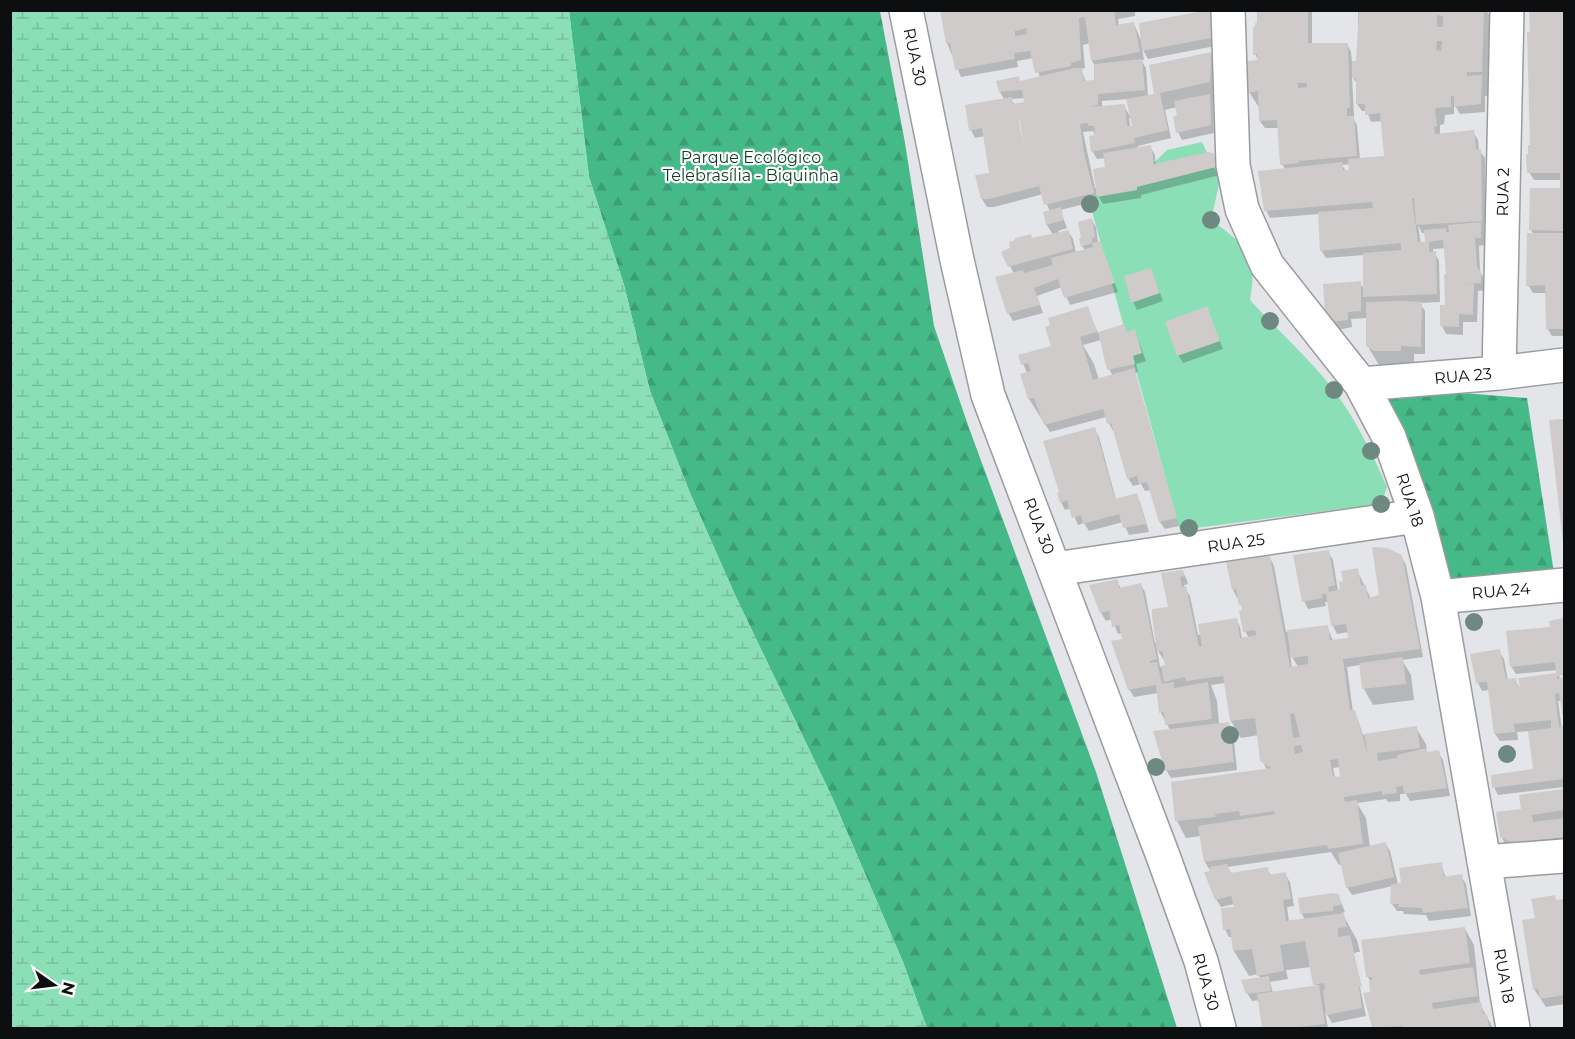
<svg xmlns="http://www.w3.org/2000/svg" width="1575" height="1039" viewBox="0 0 1575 1039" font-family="Montserrat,sans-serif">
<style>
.grass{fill:#8bdfb6}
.forest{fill:url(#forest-firs)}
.wetland{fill:url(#wetland-marsh)}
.shadow{fill:#0003;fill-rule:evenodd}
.building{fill:#cfcbcb;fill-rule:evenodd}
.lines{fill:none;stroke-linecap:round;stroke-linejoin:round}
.street-casing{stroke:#9a9c9f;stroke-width:36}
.street{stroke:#fff;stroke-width:33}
.tree{fill:#6e8a80}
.labels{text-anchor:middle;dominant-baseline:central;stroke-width:4.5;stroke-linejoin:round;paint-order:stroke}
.street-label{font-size:16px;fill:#0d0e0f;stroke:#fff}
.park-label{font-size:16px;fill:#0f3f2b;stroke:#fff}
</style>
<defs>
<pattern id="forest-firs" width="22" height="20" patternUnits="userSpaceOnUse" patternTransform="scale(1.5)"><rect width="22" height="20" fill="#46b988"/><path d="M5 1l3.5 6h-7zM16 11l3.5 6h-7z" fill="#3c9e74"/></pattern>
<pattern id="wetland-marsh" width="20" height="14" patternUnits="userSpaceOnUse" patternTransform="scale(1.5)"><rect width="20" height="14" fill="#8bdfb6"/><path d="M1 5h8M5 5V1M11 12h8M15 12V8" fill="none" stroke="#77be9b"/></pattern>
</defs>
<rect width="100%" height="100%" fill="#e3e5e8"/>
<path class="grass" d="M1202,142L1220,180L1211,220C1246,245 1258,256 1250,300C1277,330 1308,357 1333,389C1355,418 1372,453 1387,487L1381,504L1180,530L1090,204L1113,171L1148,169L1167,150Z"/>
<path class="forest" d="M569,11H880L905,143L934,326L969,428L1096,772L1177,1028H927L903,962L832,797L735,595L690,493L650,391L624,285L589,177Z
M1398,388L1527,398L1556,586L1446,596L1379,389Z"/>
<path class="wetland" d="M10,11H569L589,177L624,285L650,391L690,493L735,595L832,797L903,962L927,1028H11Z"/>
<path class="shadow" d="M942,10H1135V16L1118,19L1119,26L1134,24L1143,45L1211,11L1215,46L1148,59L1142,48L1144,60H1141L1146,68L1148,96L1156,95L1211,54L1221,70L1219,99L1213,100L1214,133L1182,140L1178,132L1177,107L1165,110L1171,138L1138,146V149L1150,147L1155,155L1156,165L1213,154L1218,163L1220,175L1141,195V198L1103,204L1096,192L1097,201L1060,210L1067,228L1058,231L1059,234L1068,231L1073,239L1076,253L1085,250L1082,246L1091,219L1096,227L1098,243L1103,251L1118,292L1070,305L1062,287L1037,296L1043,313L1013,321L1009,314L997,279L1014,274L1010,266L1033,240L1053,235L1047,225L1045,213L1050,212L1043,194L994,207H987L982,199L991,174L985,136L975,138L971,130L1004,99L1000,92L998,82H1021L1040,78L1034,58L1017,61L1018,67L961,77L947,43ZM1090,43L1092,61L1096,67V82H1086L1081,69L1085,68L1083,45ZM1025,98L1026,104L1015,105L1011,99ZM1128,99L1134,128L1130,127L1129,118H1131L1124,106L1102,108V101ZM1022,119L1025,152L1023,153L1011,124ZM1093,131L1096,137L1093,152L1097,159L1106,158L1107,168L1097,188H1095L1083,132Z
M1258,10H1312V45L1347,44L1351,52L1352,62H1358V10H1486L1498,30L1495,96H1485V112L1460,114L1454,104V114L1445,115L1444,124L1440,125V135L1473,132L1478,140L1479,150L1485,158V245L1479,246L1480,272L1485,280V290L1478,291L1477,322H1463V335L1446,334L1442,326L1447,307L1448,276L1446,248L1433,249V253H1435L1439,261L1440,302L1420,303L1425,311V354H1414V376L1382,370L1367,345V318L1351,319L1352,327L1338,330L1327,314L1360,283L1365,291L1364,255L1326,258L1321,250L1319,214L1270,218L1266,210L1285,169L1282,164L1279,128H1265L1260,121V109L1249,92L1259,62L1255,54L1259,25ZM1352,76L1357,84V104L1362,111H1367L1371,122L1383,121L1385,158L1360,160L1357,125L1352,116H1354ZM1350,164V171H1346L1342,165ZM1418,225L1422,233H1426L1427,243L1421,244Z
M1531,10H1564V336H1552L1547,328V293H1533L1528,285L1534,235L1531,230L1561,190V180H1534L1529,172L1532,146Z
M1151,269L1163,301L1137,310L1133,302Z
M1087,307L1098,333L1124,326L1128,333L1134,331L1138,339L1146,361L1136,364L1138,372L1135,373L1179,526L1165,529L1160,522L1151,490L1145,491L1141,484L1133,486L1128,478L1115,430L1113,431L1106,417L1050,432L1029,399L1027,373L1020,356L1053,347ZM1101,340L1109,369L1113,376L1099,380L1094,364L1083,345Z
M1207,308L1223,349L1183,363L1178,355Z
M1564,420V543L1551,421Z
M1094,429L1099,437L1116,500L1136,495L1140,502L1149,532L1129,535L1123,522L1089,531L1084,523L1078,525L1071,508L1065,510L1061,502Z
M1328,552L1333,560L1338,591L1357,570L1371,599L1380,596L1401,556L1406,565L1423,657L1402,660L1411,675L1414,700L1373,705L1364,689L1360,665L1347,667L1353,712L1358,720L1363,735L1416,728L1426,744L1427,753L1438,752L1443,760L1450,796L1410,801L1406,794H1400V801L1388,802L1386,799L1357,803L1366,818L1370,847L1385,843L1390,851L1398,884H1402L1441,864L1446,878L1461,876L1466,884L1471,916L1429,921L1426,915L1404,914L1403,911H1397L1392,904L1393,886L1352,895L1347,887L1342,864L1339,865L1331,852L1227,867L1232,874L1267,869L1271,876L1285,874L1290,882L1294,906L1287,907L1289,922L1305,920L1302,914L1338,895L1345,912L1342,913L1357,940L1360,952H1356L1365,994L1371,993L1370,981L1368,977L1465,929L1474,945L1480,1004L1493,1028H1374L1365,994L1356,953H1353L1366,1016L1332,1023L1325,1011L1328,1028H1263L1260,1000L1252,1001L1247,993L1261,979L1258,974L1249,976L1234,951L1232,937H1229L1225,929L1235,908L1234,904L1221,907L1216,899L1211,872L1205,862L1201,836L1186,838L1177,821L1173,783L1267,770L1262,760L1259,735L1241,738L1231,721L1225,683L1211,685L1217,701L1219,724L1228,723L1233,731L1237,770L1171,778L1166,770L1170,730L1161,713L1158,693L1134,697L1129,689L1122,633L1118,634L1112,619L1106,621L1101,613L1117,581L1121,589L1140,584L1145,592L1155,643H1158L1170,615L1163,574L1183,572L1187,580L1188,584L1184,585V588L1190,596L1198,635L1236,619L1240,627L1242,639L1249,638L1245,631L1243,609L1233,590L1270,558L1274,566L1286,632L1327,626L1333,641L1350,639L1349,632L1337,634L1333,626L1329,602H1325L1326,606L1308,609L1304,601ZM1157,649L1166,664V666L1160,667ZM1290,653L1298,667L1292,668ZM1340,767L1342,778H1335L1333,768ZM1311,967L1316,987L1273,993L1270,982L1288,979L1286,970Z
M1564,620V674H1559L1560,680L1564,679V722L1562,701H1558L1562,729L1564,728V787L1498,795L1494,787L1535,770L1529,731L1517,732L1518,740L1500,741L1495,734L1489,690L1482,691L1478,683L1499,651L1504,659L1508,681L1515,680L1522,691L1558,674V670L1516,674L1511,666L1552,628L1551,622Z
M1564,790V845H1506L1501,836L1523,810Z
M1555,897L1557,902L1564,900V1004L1546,1007L1534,989L1536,920Z"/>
<path class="building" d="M940,10H1114L1116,25L1134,22L1140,52L1091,61L1085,17L1079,18L1081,60L1071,63V66L1035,73L1030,51L1014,53L1015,59L955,70L950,43L946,44ZM1026,28L1027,34L1015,36V31Z
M1208,10H1212L1211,38L1142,51L1139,23Z
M1257,10H1308V43H1348L1350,108H1347V116H1354L1357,156L1299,161V163L1280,165L1277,120L1259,121L1258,91L1248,93L1247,61L1257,60V54L1253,55V27H1255V23H1257ZM1298,83H1307V87L1298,88Z
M1359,10H1484L1482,72H1467V76L1482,75L1481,104L1454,107V96H1451V107L1435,108L1437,126L1434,127L1435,134L1474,130L1476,149H1481L1482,221L1416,225L1414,198L1412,199L1418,242H1425L1424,230L1446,228V232H1449L1448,225L1481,222V238H1475L1477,266L1479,271H1481V283L1465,284H1474L1473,315L1459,314V327L1440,326V305H1445L1444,274H1446L1443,240L1429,242V252L1436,251L1437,294L1363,297V253L1401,250V243L1320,251L1318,212L1373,208L1372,202L1264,211L1258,171L1343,162V170H1349L1348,159L1384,156L1380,113L1365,115V104H1356V78H1352V61H1356ZM1437,15L1443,16V27H1437ZM1437,41H1442L1441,51L1436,50Z
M1529,10H1564V231L1529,230L1530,188H1560V173H1527L1526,154H1528V145H1530L1527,32H1530Z
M1212,52L1210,82L1160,93L1168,130L1134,138L1135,143L1091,152L1089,136L1095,135L1094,126H1088V123L1080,124L1084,153L1094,193L1044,205L1039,186L989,199H981L975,175L989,173L982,128L969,131L965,105L1012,97L1013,104L1024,102L1022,90L999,92L996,81L1019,76L1020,81L1075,68H1082L1084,81L1094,80V64L1142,59L1145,90L1098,94V105L1088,107L1125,104L1127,126H1132L1126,99L1154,94L1149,65ZM1019,121H1020L1024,149L1020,127Z
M1210,94L1211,125L1176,133L1173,116H1177L1174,101Z
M1151,145L1154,164L1209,152L1214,153L1216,167L1137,187V190L1097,197L1093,169L1105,167L1103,153Z
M1061,207L1064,220L1046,225L1043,212Z
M1092,218L1095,237L1092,238V243L1081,247L1079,238H1081L1078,222Z
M1069,230L1073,249L1008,267L1001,252L1010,248L1009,242L1015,240V238L1031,234L1032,238Z
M1527,233H1564V329H1546L1545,285L1526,286Z
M1100,241L1115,283L1064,298L1058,279L1034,288L1040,305L1007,314L995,277L1023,270L1024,273L1053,265L1051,258L1093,247L1092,243Z
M1151,268L1160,293L1131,303L1124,276Z
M1361,281V311L1348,312V320L1332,322L1329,320V314L1325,315L1323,284Z
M1401,301L1422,302L1421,347L1401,346V351H1374L1366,346V302Z
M1088,306L1097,332L1080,337L1093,380L1134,368L1177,518L1159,522L1147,482L1139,484L1137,476L1127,479L1111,423L1107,424L1103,409L1044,425L1034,398L1028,399L1020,374L1031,371L1028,363L1021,365L1018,355L1051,346L1045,327L1050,325L1048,318Z
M1207,306L1220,341L1177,356L1165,322Z
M1124,324L1127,332L1135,329L1142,353L1133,356L1135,364L1107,370L1098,332Z
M1564,419V542H1563L1549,420Z
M1095,427L1115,499L1137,493L1146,524L1123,528L1119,514L1083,524L1081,515L1072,518L1067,500L1060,503L1057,493L1059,492L1043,441Z
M1372,547L1387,548L1402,555L1420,649L1343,659L1350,710H1355L1368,755L1364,734L1417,726L1420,748L1377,753L1378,761L1397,758V755L1426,748L1427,752L1439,750L1447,788L1404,794L1403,786L1396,787L1397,793L1382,795V791L1344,797L1345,802L1357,800L1363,844L1328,849L1327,845L1204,862L1198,826L1275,814V811L1240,816L1239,811L1215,814L1216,817L1175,821L1171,782L1271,768L1260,761L1255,718L1230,721L1223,676L1186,681L1185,677L1164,682L1161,666L1165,665L1162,651L1157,652L1152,616V609L1168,607L1161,573L1183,570L1184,576L1180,577L1182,587L1186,586L1199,647L1202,646L1198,624L1237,618L1240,638L1256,635L1255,630L1243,632L1239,611L1242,610L1241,605H1239L1236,589L1232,590L1226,562L1270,556L1290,667L1308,664V656L1291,658L1287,630L1328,625L1330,640L1348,638L1346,624L1331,626L1326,594H1322L1323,598L1302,602L1293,555L1329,550L1335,585L1328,587L1329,592L1340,589L1339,582L1343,581L1341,571L1358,568L1361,585H1366L1368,598L1379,595ZM1294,713L1300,737L1293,738L1290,714ZM1301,745L1303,752L1295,754L1294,746ZM1338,759L1340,777L1333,776L1330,760Z
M1118,579L1119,588L1141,583L1157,659L1150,661V663L1157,662L1162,684L1174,682V688L1208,682L1212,719L1165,725L1164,712L1159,713L1156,685L1128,690L1111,641L1122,639L1119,625L1112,627L1109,611L1100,613L1089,585Z
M1564,618V675L1557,676V679L1564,677V723L1559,693L1555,694L1559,727H1564V779L1492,788L1491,775L1533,769L1528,731L1551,728V720L1514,724L1515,732L1494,734L1487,682L1476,683L1470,654L1500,649L1506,679L1516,678L1518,687H1520L1518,678L1556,673L1555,662L1510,667L1506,631L1550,627L1549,621Z
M1403,657L1406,684L1362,689L1359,663Z
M1229,722L1234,762L1165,771L1153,731Z
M1564,789V810L1532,815L1533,822L1564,818V837L1513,843L1500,837L1496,812L1521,809L1519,795Z
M1386,842L1394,877L1346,888L1338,853Z
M1442,862L1444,877L1462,874L1468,908L1423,913L1422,908L1398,907L1399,904H1390L1391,884L1401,883L1399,868Z
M1227,864L1230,873L1268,867L1269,875L1286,872L1291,899L1283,900L1286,921L1344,913L1347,927L1338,928V937L1350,935L1362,987H1359L1362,1008L1326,1015L1323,990H1325L1324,983L1313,985L1305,941L1280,945L1284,971L1257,976L1252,949L1233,951L1230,929L1223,930L1221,908L1234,907L1231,896L1215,900L1204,872L1210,871V867Z
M1333,893L1339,894L1341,905L1333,906V911L1300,914L1298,898Z
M1555,895L1556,900L1564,899V995L1540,999L1538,989L1533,990L1522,920L1535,918L1531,899Z
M1465,927L1470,963L1419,970L1420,975L1473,967L1478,996L1432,1003L1433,1009L1481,1002L1483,1014H1487L1489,1028H1402V1026L1372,1028L1363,993L1370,992L1369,981L1372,980V977H1366L1361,940Z
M1269,976L1271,991L1246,994L1241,980Z
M1319,985L1325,1024L1290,1028H1262L1257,994Z"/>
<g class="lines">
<defs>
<path id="street" d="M906,10L957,260L988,395L1163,856L1201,961L1219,1028
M1228,10L1233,165L1242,209L1267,265L1361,384L1389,437L1417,516L1438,597L1513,1028
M1499,373L1507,10
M1361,384L1499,373L1564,365
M1055,569L1417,516
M1438,597L1564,585
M1484,862L1564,856"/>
</defs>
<use href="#street" class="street-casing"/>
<use href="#street" class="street"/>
</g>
<g class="tree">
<circle cx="1090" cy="204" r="9"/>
<circle cx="1211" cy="220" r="9"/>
<circle cx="1270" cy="321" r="9"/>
<circle cx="1334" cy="390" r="9"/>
<circle cx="1371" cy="451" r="9"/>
<circle cx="1381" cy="504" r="9"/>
<circle cx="1189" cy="528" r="9"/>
<circle cx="1474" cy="622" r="9"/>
<circle cx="1230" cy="735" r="9"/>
<circle cx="1507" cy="754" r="9"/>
<circle cx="1156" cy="767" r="9"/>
</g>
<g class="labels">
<g class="street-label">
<text transform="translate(915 57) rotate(78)">RUA 30</text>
<text transform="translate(1503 192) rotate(-89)">RUA 2</text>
<text transform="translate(1463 376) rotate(-5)">RUA 23</text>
<text transform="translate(1410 500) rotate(72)">RUA 18</text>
<text transform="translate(1039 526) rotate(69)">RUA 30</text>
<text transform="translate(1236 543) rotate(-8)">RUA 25</text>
<text transform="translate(1501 591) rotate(-5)">RUA 24</text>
<text transform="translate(1504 976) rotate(80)">RUA 18</text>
<text transform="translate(1206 982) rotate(74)">RUA 30</text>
</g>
<g class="park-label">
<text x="751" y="157">Parque Ecológico<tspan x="751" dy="18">Telebrasília - Biquinha</tspan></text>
</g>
</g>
<rect width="1575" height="1039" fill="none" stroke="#0d0e0f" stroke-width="24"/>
<g transform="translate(54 985) rotate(104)" stroke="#ffffff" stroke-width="4.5" paint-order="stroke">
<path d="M0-4.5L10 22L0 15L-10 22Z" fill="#0d0e0f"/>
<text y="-9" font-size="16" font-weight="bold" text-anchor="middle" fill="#0d0e0f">N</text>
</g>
</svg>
